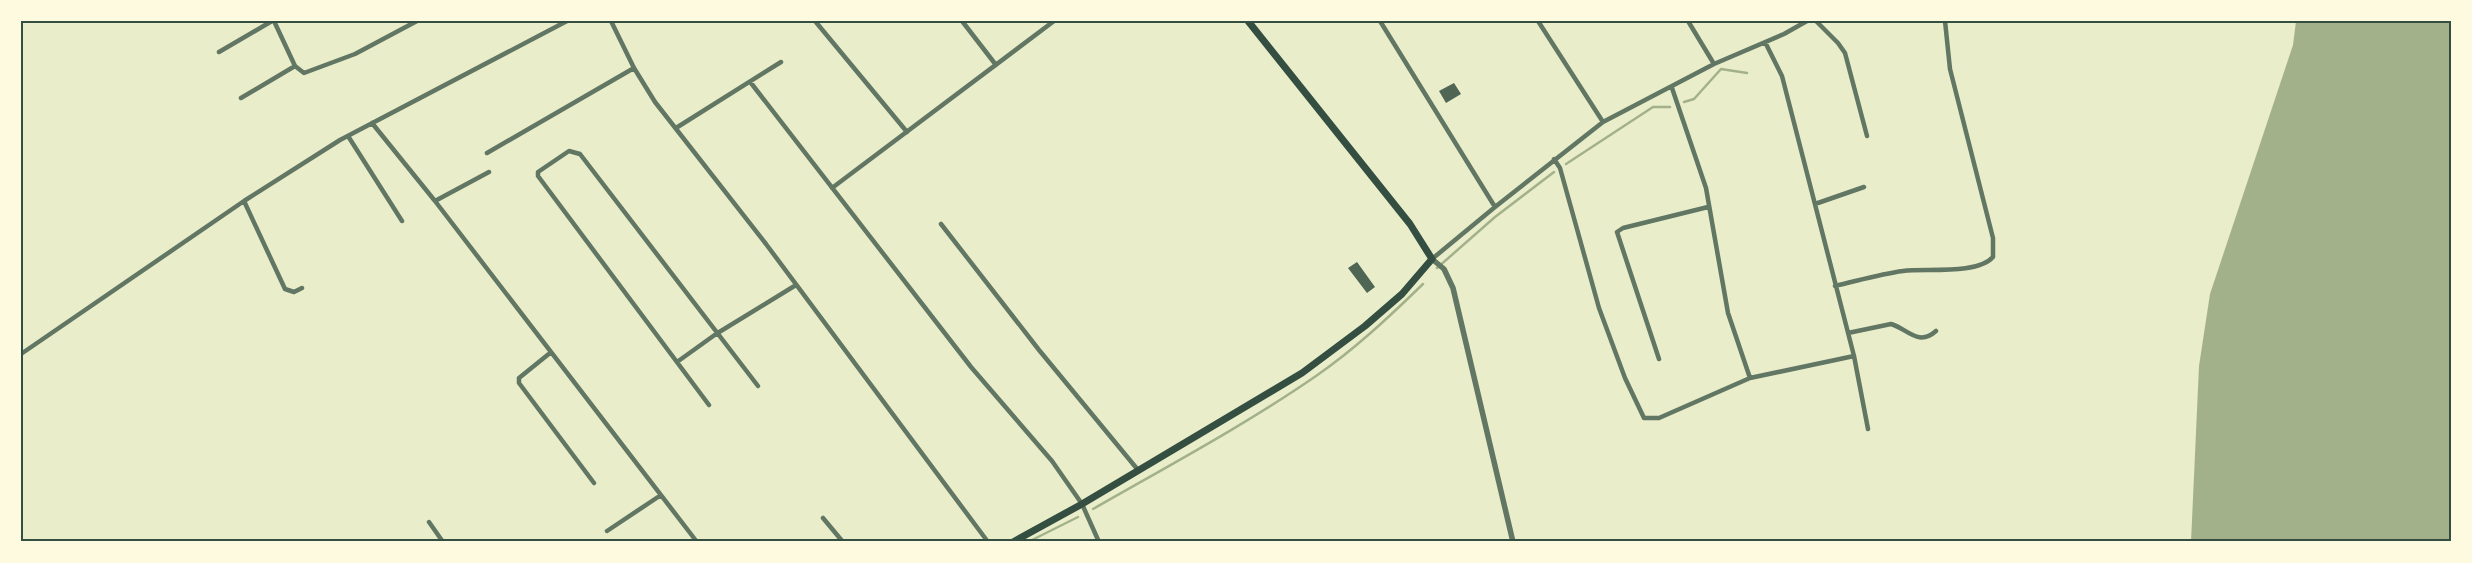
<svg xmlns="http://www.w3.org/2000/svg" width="2472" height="563" viewBox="0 0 2472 563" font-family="'Source Sans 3',sans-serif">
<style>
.water{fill:#a3b18a}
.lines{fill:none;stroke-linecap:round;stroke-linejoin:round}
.stream{stroke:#a3b18a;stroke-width:2.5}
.building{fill:#4f6655}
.minor{stroke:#617663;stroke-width:4.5}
.tertiary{stroke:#617663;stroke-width:5.5}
.primary{stroke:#344e41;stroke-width:7}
.neatline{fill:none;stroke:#344e41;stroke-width:2}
</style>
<rect width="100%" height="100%" fill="#e9edc9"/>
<path class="water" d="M2296,21H2451V542H2191L2199,366L2210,294L2293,45Z"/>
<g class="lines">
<path class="stream" d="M1684,102L1694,99L1721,69L1747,73
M1566,164L1653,107H1670
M1437,268L1495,217L1554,172
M1093,509C1168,466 1245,425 1316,376C1355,349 1389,317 1423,284
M1028,542L1078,517"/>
</g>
<path class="building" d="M1454,83L1461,94L1446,103L1439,91Z
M1357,262L1375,287L1367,293L1348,268Z"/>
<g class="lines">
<path class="minor" d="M274,21L295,66L304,73L355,54L417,21
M611,21L634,68L655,102L766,244L988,542
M815,21L907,132
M962,21L996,65
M1380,21L1495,207
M1538,21L1603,122
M1688,21L1714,64
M1816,21L1838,43L1845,53L1867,136
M1765,42L1782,76L1854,356L1868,429
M219,52L272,21
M751,83L971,367L1052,461L1082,504L1099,542
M1672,88L1706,188L1728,313L1750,378
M241,98L295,66
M372,123L435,201L697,542
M676,128L781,62
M348,136L402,221
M487,153L634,68
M1554,159L1560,168L1599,308L1625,378L1644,418H1659L1750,378L1854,356
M832,188L1054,21
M244,201L285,289L294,292L302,288
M435,201L489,172
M1815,204L1864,187
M941,224L1039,350L1138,470
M1432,259L1495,207L1603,122L1714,64L1784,34L1807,21
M1835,286C1857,281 1880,274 1903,271C1926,268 1977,275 1993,257V238L1950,69L1945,21
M1848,333L1891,324C1908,329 1918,347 1936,331
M550,353L519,378V383L594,483
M21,354L244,201L340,140L567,21
M1659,359L1617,232L1623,228L1708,207
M677,362L716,334L796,285
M709,405L538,176V172L569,151L580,154L758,386
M823,518L843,542
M429,522L443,542
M607,531L661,495"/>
<path class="tertiary" d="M1432,259L1444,269L1453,288L1513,542"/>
<path class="primary" d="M1013,542L1082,504L1302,373L1365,326L1402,294L1432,259L1410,224L1248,21"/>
</g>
<rect width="2472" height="563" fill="none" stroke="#fefae0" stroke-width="45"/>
<rect x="22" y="22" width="2428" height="518" class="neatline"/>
</svg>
